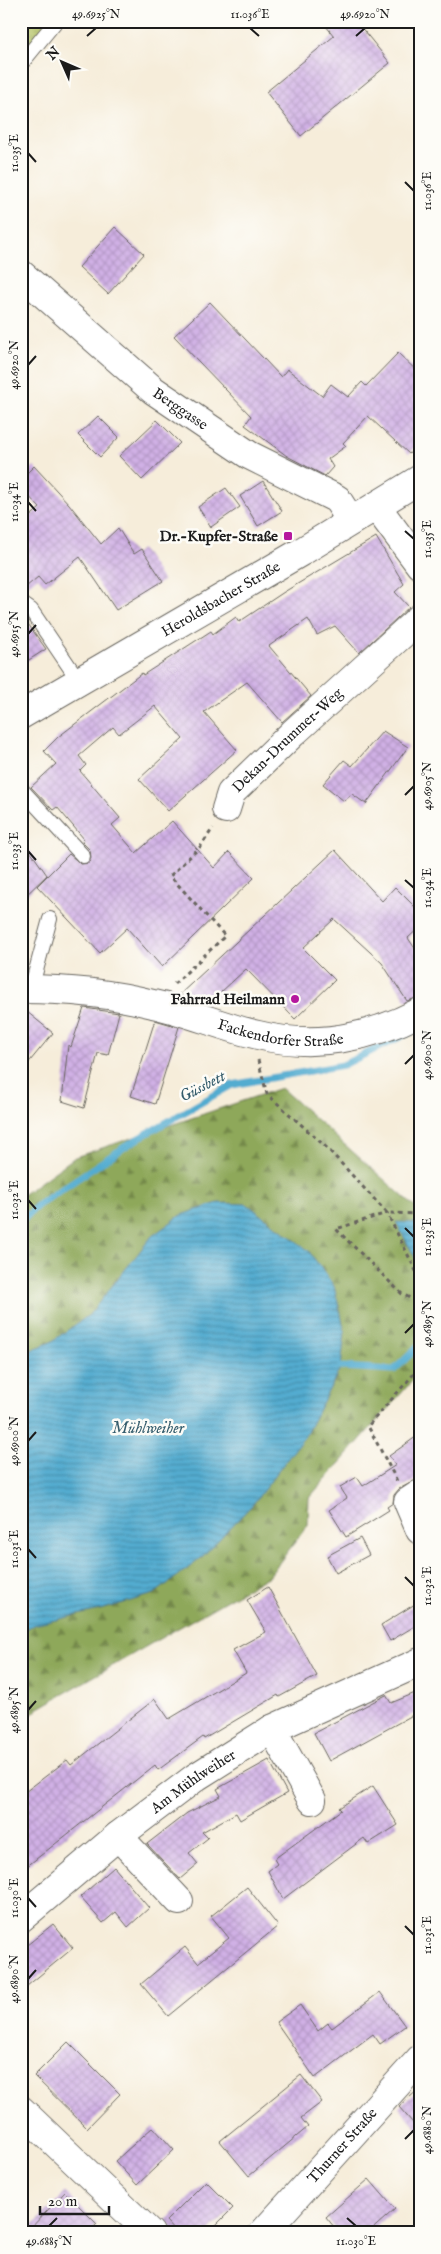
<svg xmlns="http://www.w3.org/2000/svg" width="441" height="2254" viewBox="0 0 441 2254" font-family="'IM FELL English',serif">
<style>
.green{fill:url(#green-dots);stroke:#686f40}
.forest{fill:url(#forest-firs);stroke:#55623b}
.water{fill:url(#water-rules);stroke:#386476}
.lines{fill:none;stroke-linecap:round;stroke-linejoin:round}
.stream{stroke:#53acd0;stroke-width:7}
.building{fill:url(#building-cross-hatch)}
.service-casing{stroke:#68655e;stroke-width:16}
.minor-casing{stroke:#68655e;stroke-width:30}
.tertiary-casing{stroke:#68655e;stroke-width:30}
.path{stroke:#68655e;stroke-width:3;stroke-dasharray:4 4;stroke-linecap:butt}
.service{stroke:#fff;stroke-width:14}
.minor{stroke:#fff;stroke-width:28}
.tertiary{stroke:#fff;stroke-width:28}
.ticks{fill:none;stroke:#1c1c1c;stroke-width:2}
.poi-dot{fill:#b5179e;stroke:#fdfcf7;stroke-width:2}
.labels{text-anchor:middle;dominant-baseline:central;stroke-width:5;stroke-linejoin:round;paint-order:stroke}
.street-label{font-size:15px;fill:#1c1c1c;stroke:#fdfcf7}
.poi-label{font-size:15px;font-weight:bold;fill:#1c1c1c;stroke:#fdfcf7;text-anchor:end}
.water-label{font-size:16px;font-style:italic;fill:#355d6d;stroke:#fdfcf7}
.neatline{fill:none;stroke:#1c1c1c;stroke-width:2}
.ticks-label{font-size:12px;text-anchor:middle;fill:#1c1c1c}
</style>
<defs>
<pattern id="green-dots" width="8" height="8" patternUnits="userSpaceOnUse" patternTransform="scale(1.25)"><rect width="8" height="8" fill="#b3c265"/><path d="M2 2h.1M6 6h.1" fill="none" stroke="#99a657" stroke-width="1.8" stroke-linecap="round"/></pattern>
<pattern id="forest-firs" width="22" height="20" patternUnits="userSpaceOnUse" patternTransform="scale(1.25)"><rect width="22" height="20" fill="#8ea85a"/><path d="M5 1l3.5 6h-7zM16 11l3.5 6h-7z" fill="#73884a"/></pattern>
<pattern id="water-rules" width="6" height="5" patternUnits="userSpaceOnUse" patternTransform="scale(1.25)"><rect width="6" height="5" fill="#53acd0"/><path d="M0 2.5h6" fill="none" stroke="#448ba8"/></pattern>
<pattern id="building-cross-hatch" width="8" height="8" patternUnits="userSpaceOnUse" patternTransform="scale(1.25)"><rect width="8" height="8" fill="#d0b0e5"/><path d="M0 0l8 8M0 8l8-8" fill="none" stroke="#b297c4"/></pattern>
</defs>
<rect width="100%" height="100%" fill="#fdfcf7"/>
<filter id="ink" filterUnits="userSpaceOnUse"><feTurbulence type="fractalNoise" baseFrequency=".02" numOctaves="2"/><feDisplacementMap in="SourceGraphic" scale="10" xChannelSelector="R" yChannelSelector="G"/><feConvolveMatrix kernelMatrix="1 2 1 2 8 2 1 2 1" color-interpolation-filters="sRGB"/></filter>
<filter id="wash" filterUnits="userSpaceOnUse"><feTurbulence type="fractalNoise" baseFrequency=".0096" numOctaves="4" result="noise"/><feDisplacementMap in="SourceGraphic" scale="20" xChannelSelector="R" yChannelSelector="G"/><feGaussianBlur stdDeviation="1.12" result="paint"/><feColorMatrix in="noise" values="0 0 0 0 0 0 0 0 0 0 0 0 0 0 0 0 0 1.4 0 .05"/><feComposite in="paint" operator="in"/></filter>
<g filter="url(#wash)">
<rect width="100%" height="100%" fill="#f6edda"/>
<path class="green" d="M21,21H56L21,63Z"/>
<path class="forest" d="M281,1088L416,1208H420V1372L309,1498L308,1525L269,1576L39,1708L21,1724V1196L75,1157Z"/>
<path class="water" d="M218,1203L247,1204L308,1250L334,1286L345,1332L341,1367L305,1436L253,1504L199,1560L154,1594L100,1610L33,1625L21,1632V1354L51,1342L89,1315L152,1236L181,1215Z
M396,1222L420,1223V1267Z"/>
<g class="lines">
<path class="stream" d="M21,1222L38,1205L132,1142L232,1085L343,1065L412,1031
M341,1367L394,1370L420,1345"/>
</g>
<g id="blocks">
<path class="building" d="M322,21H356L390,63L301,136L266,92L334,36Z
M115,227L144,254L108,294L79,267Z
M210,302L281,377L287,369L322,396L331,384L348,397L362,382L366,386L398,353L420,374V442L409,454L368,416L343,443L346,446L328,459L333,467L325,476L287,456L245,425L251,416L174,336Z
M98,416L119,437L100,457L78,435Z
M157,420L180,443L142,480L119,456Z
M34,466L69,504L101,544L118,528L134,554L142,549L163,581L116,610L80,557L45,585L38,577L21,591V524L40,508L21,488V479Z
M263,481L282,511L258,526L240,496Z
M226,488L240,507L211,527L198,507Z
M376,537L404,584L395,592L409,607L359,653L335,626L317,635L308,619L269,646L311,696L282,722L247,682L204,712L237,750L168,811L139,779L183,739L155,706L119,734L113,727L79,756L86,765L80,771L120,818L112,825L136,853L172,821L214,868L229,852L254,878L162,967L127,928L100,953L37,886L69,854L81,864L89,863L91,858L90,850L82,842L84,839L57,807L53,810L31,787L56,764L44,751L58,737L142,673L143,675L211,631L213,634L236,617L239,622L284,592Z
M21,614L46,649L21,665Z
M383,731L408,747L366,804L352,794L344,801L323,784L344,760L352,766Z
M21,838L47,875L21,900Z
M335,850L382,901L395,887L420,912V927L408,938L420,956V997L407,1001L382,963L334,919L303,948L335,980L295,1019L246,969L208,1004L179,995Z
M21,1007L53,1033L21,1072Z
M84,1008L119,1013L108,1055L98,1053L84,1108L62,1101L68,1045L71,1047Z
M155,1020L179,1027L155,1104L131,1096Z
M420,1434V1478L399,1489L394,1495L393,1503L387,1507L389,1510L346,1537L329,1510L347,1498L340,1487L357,1477L363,1486L396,1465L389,1456Z
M360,1538L369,1555L336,1573L327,1556Z
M268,1587L317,1676L279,1697L278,1695L204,1739L203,1737L158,1770L155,1765L21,1871V1795L67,1760L71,1765L155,1699L169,1719L246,1673L233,1650L266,1632L247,1600Z
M420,1601V1623L390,1641L381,1625Z
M420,1691V1711L329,1761L314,1733L386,1695L391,1703Z
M269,1760L287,1793L240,1820L236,1813L202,1832L208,1838L189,1853L198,1864L180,1879L147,1844L187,1813L221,1796L217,1789Z
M373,1786L398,1825L368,1844L364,1838L283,1899L268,1871L277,1864L274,1859L341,1810L339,1808Z
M114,1867L149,1908L128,1927L116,1912L103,1923L80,1897Z
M247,1887L278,1926L168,2016L141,1984L185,1947L198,1963L229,1938L211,1916Z
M53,1924L73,1948L21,1991V1950Z
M380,1992L405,2026L380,2044L373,2034L315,2078L276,2022L300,2005L318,2031L328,2023L332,2028Z
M68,2042L120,2094L87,2128L34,2076Z
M301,2075L322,2102L301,2118L308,2127L249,2176L220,2141Z
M420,2088V2131L399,2107Z
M153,2127L174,2150L137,2185L115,2161Z
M369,2179L395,2209L368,2233H339L326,2217Z
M206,2181L233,2208L208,2233H177L166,2221Z
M65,2192L97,2224L88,2233H26Z"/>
</g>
</g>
<g filter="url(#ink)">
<use href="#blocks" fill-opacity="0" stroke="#68655e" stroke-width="1"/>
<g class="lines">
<defs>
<path id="service" d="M21,64L56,21
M21,603L31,610L79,681
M21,789L83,856
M31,989L50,919"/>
<g id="minor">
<path id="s1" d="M21,274L153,390L249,455L337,499L351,521"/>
<path d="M376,506L420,565"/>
<path id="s2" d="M226,809L231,793L293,733L420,618"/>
<path id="s3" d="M21,989C65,989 110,993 153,1004C189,1012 223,1027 258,1035C314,1049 370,1038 420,1012"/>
<path d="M420,1494L408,1502L420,1530"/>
<path d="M272,1729L312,1800"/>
<path d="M118,1836L179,1901"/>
<path id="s4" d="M21,1918L118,1836L196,1777L272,1729L420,1662"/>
<path d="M21,2110L150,2233"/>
<path id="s5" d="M263,2233L420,2059"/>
</g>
<g id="tertiary">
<path id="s6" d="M21,715L301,552L420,479"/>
</g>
</defs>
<use href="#service" class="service-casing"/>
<use href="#minor" class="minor-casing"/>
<use href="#tertiary" class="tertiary-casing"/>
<path class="path" d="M174,984L225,936L170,876L201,846L213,828
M258,1060L267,1094L327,1148L387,1213L420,1214
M420,1279L387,1213L336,1229L402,1294L420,1303
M397,1481L368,1426L420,1367"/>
<use href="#service" class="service"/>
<use href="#minor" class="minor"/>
<use href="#tertiary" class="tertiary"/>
</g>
</g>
<path class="ticks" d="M250,28L259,36M87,36L96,28M356,36L365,28M28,153L36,162M405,182L414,191M28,365L36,356M28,502L36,511M405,531L414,539M28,634L36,625M405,795L414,786M28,851L36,860M405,880L414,888M405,1064L414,1055M28,1200L36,1209M405,1228L414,1237M405,1333L414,1324M28,1441L36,1432M28,1549L36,1558M405,1577L414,1586M28,1710L36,1701M28,1898L36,1907M405,1926L414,1935M28,1979L36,1970M405,2139L414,2130M347,2218L356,2226M49,2226L57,2218"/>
<g class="poi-dot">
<rect x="283" y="531" width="10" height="10" rx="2.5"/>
<circle cx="295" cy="999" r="5"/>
</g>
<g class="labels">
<g class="street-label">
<text stroke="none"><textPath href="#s1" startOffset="209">Berggasse</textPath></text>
<text stroke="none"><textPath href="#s6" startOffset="231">Heroldsbacher Straße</textPath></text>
<text stroke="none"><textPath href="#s2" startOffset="94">Dekan-Drummer-Weg</textPath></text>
<text stroke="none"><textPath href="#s3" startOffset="265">Fackendorfer Straße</textPath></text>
<text stroke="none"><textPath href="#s4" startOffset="220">Am Mühlweiher</textPath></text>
<text stroke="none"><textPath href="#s5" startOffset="118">Thurner Straße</textPath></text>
</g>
<g class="poi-label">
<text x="278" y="536">Dr.-Kupfer-Straße</text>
<text x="285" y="999">Fahrrad Heilmann</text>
</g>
<g class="water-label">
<text transform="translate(203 1087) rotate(-28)">Güssbett</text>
<text x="148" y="1429">Mühlweiher</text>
</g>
</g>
<rect width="441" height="2254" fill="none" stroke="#fdfcf7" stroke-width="55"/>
<g transform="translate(62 62) rotate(315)" stroke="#fdfcf7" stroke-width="4" paint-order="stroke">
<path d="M0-4L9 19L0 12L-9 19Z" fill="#1c1c1c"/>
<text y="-8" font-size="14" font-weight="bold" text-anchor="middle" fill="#1c1c1c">N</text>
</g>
<path d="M40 2206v8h69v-8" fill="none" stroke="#1c1c1c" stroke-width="2.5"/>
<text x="48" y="2206" font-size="15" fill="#1c1c1c" stroke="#fdfcf7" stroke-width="4" paint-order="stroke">20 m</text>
<rect x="28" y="28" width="386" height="2198" class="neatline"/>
<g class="ticks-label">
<text x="96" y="18">49.6925°N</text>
<text x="250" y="18">11.036°E</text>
<text x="365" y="18">49.6920°N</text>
<text transform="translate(14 153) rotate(-90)" y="4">11.035°E</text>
<text transform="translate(427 191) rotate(-90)" y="4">11.036°E</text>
<text transform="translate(14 365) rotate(-90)" y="4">49.6920°N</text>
<text transform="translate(14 502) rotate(-90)" y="4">11.034°E</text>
<text transform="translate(427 539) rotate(-90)" y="4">11.035°E</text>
<text transform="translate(14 634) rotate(-90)" y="4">49.6915°N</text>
<text transform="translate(427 786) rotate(-90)" y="4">49.6905°N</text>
<text transform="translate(14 851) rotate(-90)" y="4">11.033°E</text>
<text transform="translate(427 888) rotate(-90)" y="4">11.034°E</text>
<text transform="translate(427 1055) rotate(-90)" y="4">49.6900°N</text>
<text transform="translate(14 1200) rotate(-90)" y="4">11.032°E</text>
<text transform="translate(427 1237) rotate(-90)" y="4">11.033°E</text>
<text transform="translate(427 1324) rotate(-90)" y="4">49.6895°N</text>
<text transform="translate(14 1441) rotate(-90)" y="4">49.6900°N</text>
<text transform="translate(14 1549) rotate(-90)" y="4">11.031°E</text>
<text transform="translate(427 1586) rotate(-90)" y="4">11.032°E</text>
<text transform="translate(14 1710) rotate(-90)" y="4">49.6895°N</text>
<text transform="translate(14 1898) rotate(-90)" y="4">11.030°E</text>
<text transform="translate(427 1935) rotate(-90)" y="4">11.031°E</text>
<text transform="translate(14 1979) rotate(-90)" y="4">49.6890°N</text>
<text transform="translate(427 2130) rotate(-90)" y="4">49.6880°N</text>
<text x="49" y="2245">49.6885°N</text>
<text x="356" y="2245">11.030°E</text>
</g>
</svg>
